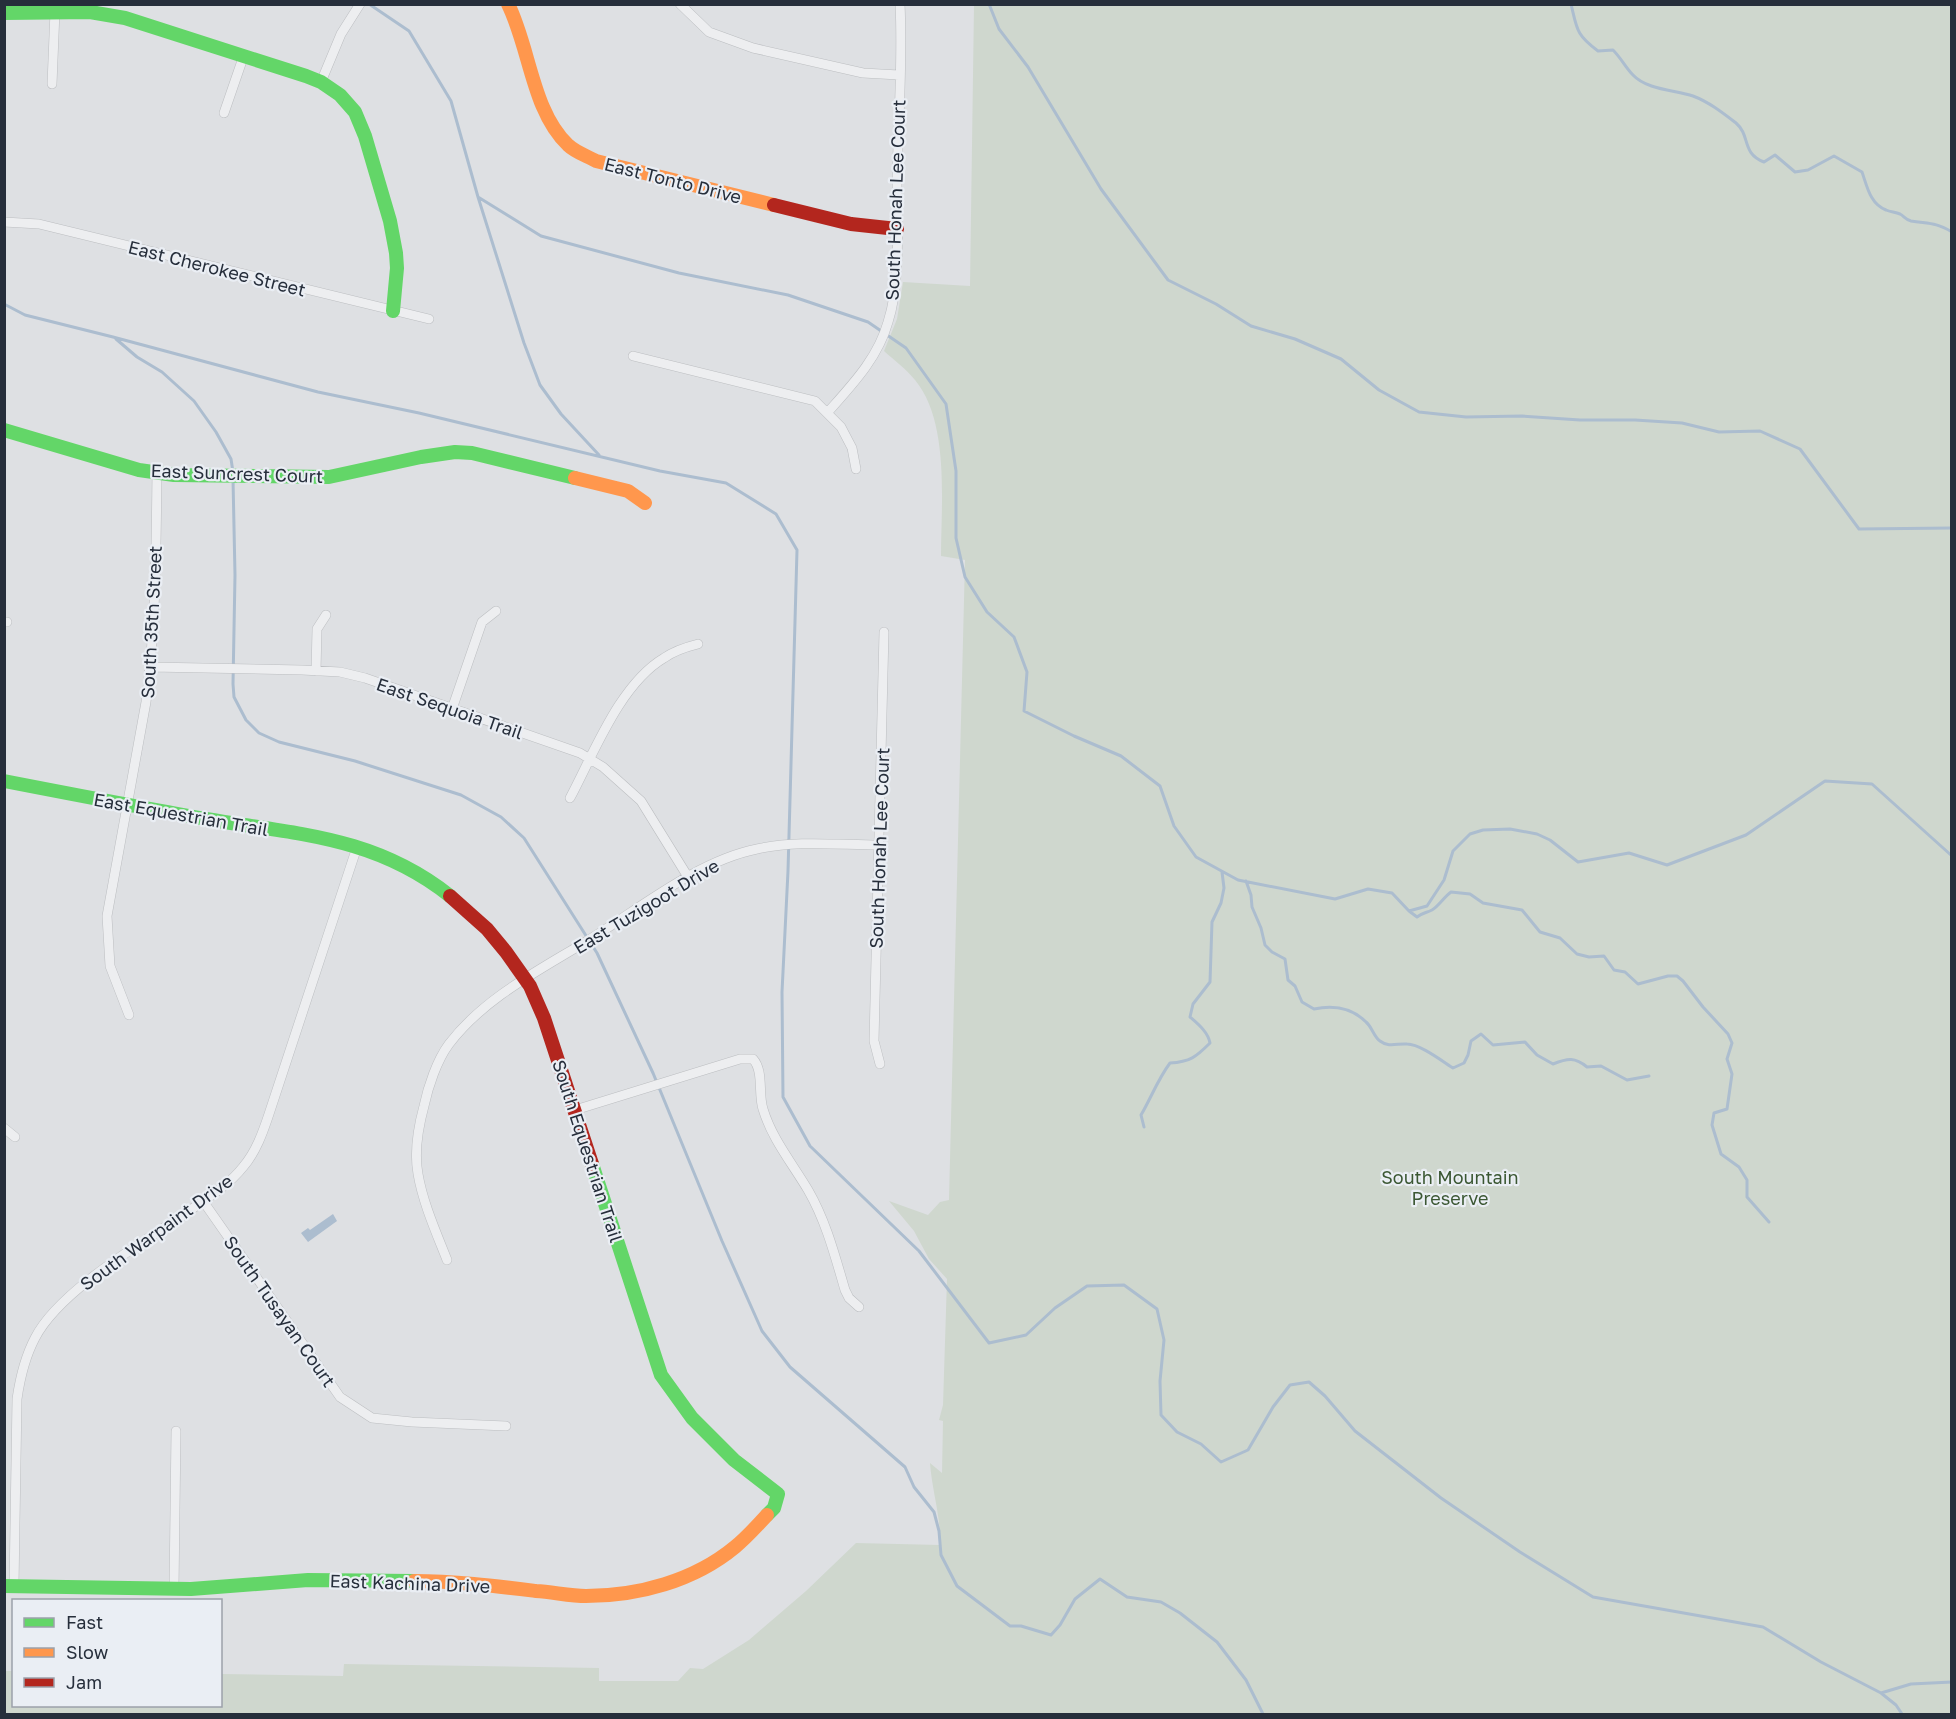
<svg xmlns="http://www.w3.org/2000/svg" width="1956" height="1719" viewBox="0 0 1956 1719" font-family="'Golos Text',sans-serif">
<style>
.green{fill:#cfd7ce}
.water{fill:#acbdcf}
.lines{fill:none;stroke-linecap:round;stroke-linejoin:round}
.stream{stroke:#acbdcf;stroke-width:3}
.street-casing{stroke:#bcbec1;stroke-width:10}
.street{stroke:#edeef0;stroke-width:9}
.fast{stroke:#63d668;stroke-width:14}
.slow{stroke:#ff974d;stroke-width:14}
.jam{stroke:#b3261e;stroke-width:14}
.labels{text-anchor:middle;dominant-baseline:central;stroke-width:4.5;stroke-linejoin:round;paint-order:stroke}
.street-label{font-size:18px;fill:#262e3b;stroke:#eaeef4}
.park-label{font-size:18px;fill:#3b5733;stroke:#eaeef4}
</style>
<rect width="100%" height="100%" fill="#dee0e3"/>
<path class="green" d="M974,5H1951V1714H5V1671H13L14,1706H220L221,1674L343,1676L344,1664L599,1668V1681H678L690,1668L703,1669L749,1640L806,1591L856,1543L940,1545C941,1516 932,1491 930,1463L942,1473L943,1421L939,1420L943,1405L947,1279L929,1259L914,1231L889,1201L928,1215L940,1202L949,1200L965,560L941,556C941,504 950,422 915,380C906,369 894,360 884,351L897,319L903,282L970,286Z"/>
<path class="water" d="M333,1214L337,1221L308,1242L301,1233L308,1228L310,1230Z"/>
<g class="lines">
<path class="stream" d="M369,4L409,31L451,101L478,197L524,343L540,385L561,414L599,455
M989,4L999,29L1028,67L1101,189L1168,280L1216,304L1251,326L1295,339L1341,359L1379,390L1419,412L1466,417L1522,416L1580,420H1635L1682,423L1719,432L1760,431L1800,449L1859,529L1952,528
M1571,4C1577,29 1576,35 1598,51L1613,50C1621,58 1626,68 1633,75C1647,90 1675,90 1693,96C1709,102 1723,113 1736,123C1751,136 1741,153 1764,162L1775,155L1795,172L1808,170L1834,156L1862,172C1867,186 1870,204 1886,210C1890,212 1895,212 1900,214C1904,216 1906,220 1911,221C1929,224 1935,222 1952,232
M478,197L541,236L679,273L788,295L868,322L906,348L946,404L956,471V538L965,577L987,612L1014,637L1027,672L1024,711L1074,736L1121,756L1160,786L1174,826L1196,857L1238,880L1335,899L1368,889L1392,893L1409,911L1427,906L1444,880L1453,851L1470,834L1483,830L1510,829L1537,834L1550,840L1578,862L1629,853L1667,865L1746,835L1825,781L1872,784L1952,856
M4,304L25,315L113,337L318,392L419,413L660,471L726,483L776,514L797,550L788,871L782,992L783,1097L810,1146L919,1251L989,1343L1026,1335L1055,1308L1087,1286L1124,1285L1157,1309L1164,1340L1160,1381L1161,1415L1177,1432L1201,1444L1221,1462L1248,1450L1273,1407L1290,1385L1309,1382L1325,1396L1355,1431L1441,1498L1520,1552L1593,1597L1763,1627L1821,1662L1881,1693L1911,1684L1952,1682
M116,339L137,357L162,372L194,401L216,432L231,459L233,472
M233,479L235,575L233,684L234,697L246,720L259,733L279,742L355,761L461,795L501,817L524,838L597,953L653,1073L722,1241L762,1331L790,1367L905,1467L914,1487L934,1512L939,1531L941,1555L957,1586L1010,1626H1021L1051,1635L1060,1625L1075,1599L1100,1579L1127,1597L1161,1602L1180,1613L1217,1642L1246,1680L1263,1714
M1246,881L1251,895L1252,907L1261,928L1265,945L1272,952L1285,959L1288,980L1295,986L1302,1002L1314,1009C1333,1005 1352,1008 1366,1022C1372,1027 1374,1037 1380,1041C1389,1048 1398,1043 1407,1044C1420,1044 1442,1061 1453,1068L1464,1063L1468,1055L1471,1041L1481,1034L1493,1045L1525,1042L1537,1055L1553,1064C1568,1058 1575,1057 1587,1067L1601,1066L1627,1080L1649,1076
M1409,911L1417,917C1422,913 1426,913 1432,910C1438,907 1444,897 1451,892L1470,894L1483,903L1522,910L1540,932L1560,938L1577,954L1589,957L1604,956L1614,970L1625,972L1638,984L1668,976H1677L1683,981L1703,1007L1728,1034L1732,1043L1727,1059L1732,1074L1727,1109L1714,1113L1712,1125L1721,1154L1739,1167L1747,1180V1197L1769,1222
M1144,1127L1141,1115C1151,1098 1158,1079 1170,1063C1190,1062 1196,1057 1210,1043C1208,1032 1198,1024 1190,1017L1193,1004L1210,982L1212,922L1221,903L1224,888L1222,872
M1881,1693L1896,1705L1902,1714"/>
<defs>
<path id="street" d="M680,4L709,32L753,48L863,73L899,75
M321,82L341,34L360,4
M52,84L55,11
M224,113L244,55
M4,222L39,224L429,319
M633,356L815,401L841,427L852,448L856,469
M828,412C852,385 878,358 888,322C901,282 897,225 897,182C898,123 903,63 900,4
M4,622H7
M151,667L302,670L340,672L365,678L580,753L603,767L641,801L688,877
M316,671L317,629L326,615
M452,709L482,622L496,611
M570,798C594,753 620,684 664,658C674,651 686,647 698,644
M129,1015L110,966L107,916L146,702C156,626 156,549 157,473
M880,1064L874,1041L884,632
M575,1110L740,1059H753C764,1071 758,1094 763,1109C772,1139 792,1163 808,1190C826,1221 835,1256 845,1290L849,1298L859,1307
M4,1128L15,1137
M203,1201L340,1397L372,1418L412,1422L506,1426
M447,1260C436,1232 423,1203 418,1174C414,1152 418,1128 424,1106C428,1087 437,1060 449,1044C484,998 538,971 587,941C638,910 697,861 757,849C797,840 839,845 879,845
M14,1586L17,1399C20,1378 25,1357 35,1338C59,1291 142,1243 186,1213C206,1199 228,1186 243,1167C256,1152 263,1132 269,1114L357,847
M174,1589L176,1431"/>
</defs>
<use href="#street" class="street-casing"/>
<use href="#street" class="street"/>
<path class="fast" d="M4,13L90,12L125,18L306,76L321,82L340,95L355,112L365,136L390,221L396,253L397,268L393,311
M4,430L139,470L174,475L329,477L421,457L455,452L472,453L575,478
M4,781C71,794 138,807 206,819C295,834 375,836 450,896
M592,1164L661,1375L692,1418L734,1460L778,1494L774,1508L767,1515
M4,1586L191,1589L308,1580L414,1581"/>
<path class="slow" d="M508,4C530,48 532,111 568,145C575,152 587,156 596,161L774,205
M575,478L628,491L645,503
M414,1581C455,1581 495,1586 536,1591C553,1592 570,1596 586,1596C638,1596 694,1581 735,1547C746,1538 757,1526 767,1515"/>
<path class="jam" d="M774,205L851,224L897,229
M450,896L487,929L506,952L530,986L544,1018L592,1164"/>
</g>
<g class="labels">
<g class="street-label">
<text transform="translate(673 180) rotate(14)">East Tonto Drive</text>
<text transform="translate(895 200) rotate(-88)">South Honah Lee Court</text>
<text transform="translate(217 268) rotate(14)">East Cherokee Street</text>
<text transform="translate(237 473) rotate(2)">East Suncrest Court</text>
<text transform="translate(151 622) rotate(-87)">South 35th Street</text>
<text transform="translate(450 708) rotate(19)">East Sequoia Trail</text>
<text transform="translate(181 814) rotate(10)">East Equestrian Trail</text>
<text transform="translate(879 848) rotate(-88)">South Honah Lee Court</text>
<text transform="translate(646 906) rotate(-31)">East Tuzigoot Drive</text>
<text transform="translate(588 1151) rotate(72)">South Equestrian Trail</text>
<text transform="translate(156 1232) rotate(-36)">South Warpaint Drive</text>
<text transform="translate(280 1311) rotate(55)">South Tusayan Court</text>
<text transform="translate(410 1583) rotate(2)">East Kachina Drive</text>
</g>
<g class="park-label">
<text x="1450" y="1177">South Mountain<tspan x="1450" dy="21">Preserve</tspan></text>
</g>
</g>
<rect width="1956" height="1719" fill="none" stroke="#262e3b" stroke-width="12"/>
<rect x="12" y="1599" width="210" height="108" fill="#eaeef4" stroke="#9ca1aa" stroke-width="1.5"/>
<rect x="24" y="1618" width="30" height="9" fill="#63d668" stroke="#9ca1aa" stroke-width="1.5"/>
<text x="66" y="1629" font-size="18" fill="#262e3b">Fast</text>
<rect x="24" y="1648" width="30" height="9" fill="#ff974d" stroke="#9ca1aa" stroke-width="1.5"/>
<text x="66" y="1659" font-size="18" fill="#262e3b">Slow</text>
<rect x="24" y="1678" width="30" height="9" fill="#b3261e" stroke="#9ca1aa" stroke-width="1.5"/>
<text x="66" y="1689" font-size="18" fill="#262e3b">Jam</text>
</svg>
